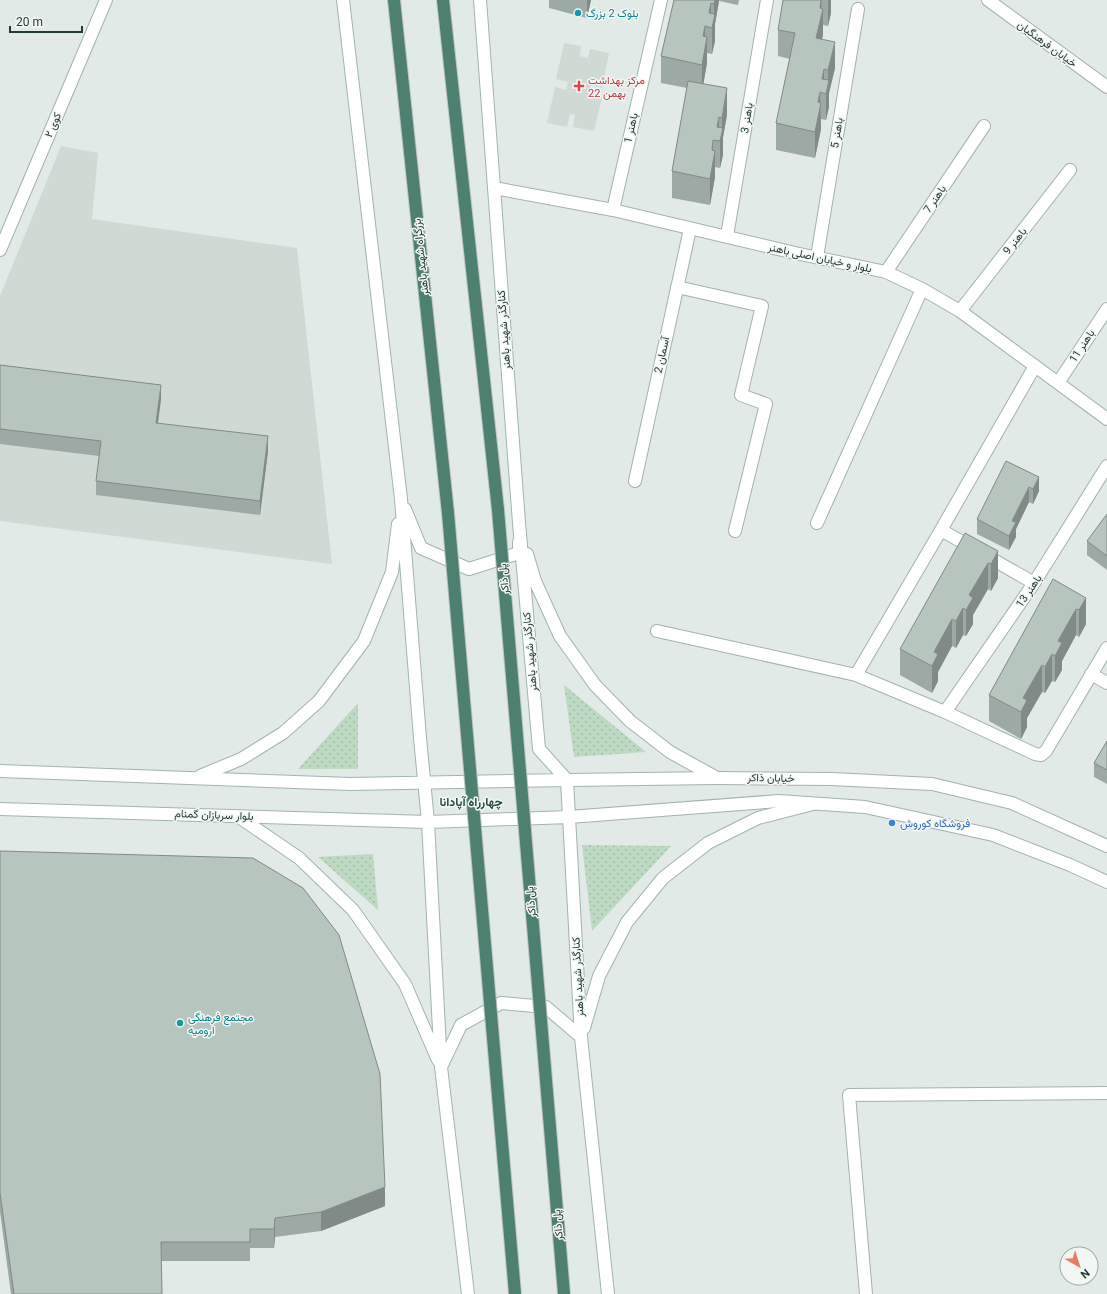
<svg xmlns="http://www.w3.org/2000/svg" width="1107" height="1294" viewBox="0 0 1107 1294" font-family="Roboto,Vazirmatn,sans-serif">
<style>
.built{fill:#d0dad5}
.grass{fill:url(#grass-dots)}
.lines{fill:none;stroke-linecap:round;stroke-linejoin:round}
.minor-casing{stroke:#a4b2ac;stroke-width:14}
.tertiary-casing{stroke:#a4b2ac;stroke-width:14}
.secondary-casing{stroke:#a1b5ad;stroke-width:14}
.trunk-casing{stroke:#bdc4c2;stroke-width:14}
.minor{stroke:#fff;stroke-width:12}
.tertiary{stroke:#fff;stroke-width:12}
.secondary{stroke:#fff;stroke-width:12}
.trunk{stroke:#4e8071;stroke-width:12}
.trunk-bridge-casing{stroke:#bdc4c2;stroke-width:14;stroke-linecap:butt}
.trunk-bridge{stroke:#4e8071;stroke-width:12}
.wall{fill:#9da9a4}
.shaded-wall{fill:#808a86}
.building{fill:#b7c5bf;stroke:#808a86}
.culture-dot{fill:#0f9aa8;stroke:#f2f7f4;stroke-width:1.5}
.health-dot{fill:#e0444e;stroke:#f2f7f4;stroke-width:1.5}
.shop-dot{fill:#3f7fe0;stroke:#f2f7f4;stroke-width:1.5}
.labels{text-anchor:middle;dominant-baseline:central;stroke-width:3;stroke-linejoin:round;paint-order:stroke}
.culture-label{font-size:11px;fill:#0d838f;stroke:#f2f7f4;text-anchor:start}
.street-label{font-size:11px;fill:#233a32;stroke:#f2f7f4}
.health-label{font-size:11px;fill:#be3a42;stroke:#f2f7f4;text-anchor:start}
.shop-label{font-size:11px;fill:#366cbe;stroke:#f2f7f4;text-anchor:start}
.neighbourhood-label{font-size:12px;font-weight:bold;fill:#214a3e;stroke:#f2f7f4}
</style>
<defs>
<pattern id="grass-dots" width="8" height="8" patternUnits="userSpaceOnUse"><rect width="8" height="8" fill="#bcdac2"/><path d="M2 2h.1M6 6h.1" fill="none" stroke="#a1bca7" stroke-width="1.8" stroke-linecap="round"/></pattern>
</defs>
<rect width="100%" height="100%" fill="#e1eae6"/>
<path class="built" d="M564,43L581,46L580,56L588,58L590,49L609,53L602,88L591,85L589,94L602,97L594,131L573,127L575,115L570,114L567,127L547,123L555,87L566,90L568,82L556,79Z
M61,146L98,153L92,219L297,248L332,564L0,521V296Z"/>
<path class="grass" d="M564,685L646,752L574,757Z
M358,703V769H298Z
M582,845L671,846L592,931Z
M373,854L378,910L318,857Z"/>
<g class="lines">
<defs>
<path id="minor" d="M988,0L1107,87
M494,188L613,210L795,253L886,272L922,289L960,311L1107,419
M613,210L661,0
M727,236L767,0
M0,250L106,0
M817,257L858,9
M886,272L984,126
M677,287L762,306L741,395L766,404L735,531
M960,311L1070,170
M1058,383L1107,309
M635,481L690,229
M817,523L922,289
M941,530L1034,583
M657,631L856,675L945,712L1035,754L1041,755L1046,751L1107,648
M1091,674L1107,683
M856,675L941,530L1035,366
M945,712L1034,583L1107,466
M866,1294L849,1095L1107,1093"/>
<path id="tertiary" d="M567,780L717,778L832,779L932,784L1012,803L1107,846
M569,817L779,801L865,807L993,835L1070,865L1107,882"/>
<path id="secondary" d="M343,0L401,499L420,738L428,822L441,1067L468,1294
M480,0L519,523L539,749L567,780L581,1037L608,1294
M405,509L421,548L469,569L519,553V542
M527,554L535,581L560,636L595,685L630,721L670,752L717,778
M0,771L350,784L567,780
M200,776L241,759L283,733L319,701L364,641L392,572L398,524
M0,809L428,822L569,817
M239,817L299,858L353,910L405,984L438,1060
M584,1028L599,976L627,922L663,878L708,843L758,818L813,804
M442,1065L461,1025L501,1003L546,1007L581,1037"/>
<path id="trunk" d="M394,0L448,513
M443,0L498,510"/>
</defs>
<use href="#minor" class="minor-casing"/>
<use href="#tertiary" class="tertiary-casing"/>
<use href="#secondary" class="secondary-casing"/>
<use href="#trunk" class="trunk-casing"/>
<use href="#minor" class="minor"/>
<use href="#tertiary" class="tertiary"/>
<use href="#secondary" class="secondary"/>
<use href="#trunk" class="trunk"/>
<defs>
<path id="trunk-bridge" d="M498,510L564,1294
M448,513L515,1294"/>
</defs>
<use href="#trunk-bridge" class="trunk-bridge-casing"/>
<use href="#trunk-bridge" class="trunk-bridge"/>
</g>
<path class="wall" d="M549,0H591L587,18L549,8Z
M674,0H739L738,5L719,1L715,24V41L712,54L707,53V63L703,84L727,115L723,137V155L720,168L715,167V177L710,205L672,198V171L687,88L661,83V56Z
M783,0H831V13L828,26L823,25V35L822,39L835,68L829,93V107L826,120L821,119V129L815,158L776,150V123L790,59L778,56V30Z
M0,365L161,399L158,423L268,451L260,515L96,495V481L99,456L0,444Z
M1039,477V491L1033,504L1029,502L1016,529V537L1009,550L977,534V519Z
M1107,514V570L1087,555V541Z
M998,551V578L991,591L988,589L973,615V624L966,636L963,635L956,648L952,646L938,672V681L932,693L900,675V649Z
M1086,598V624L1079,637L1076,635L1062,661V670L1055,682L1052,681L1045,693L1042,692L1027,718V727L1021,739L989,721V695Z
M1107,741V784L1094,777V763Z
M0,851L385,1206L321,1231L275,1237L274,1248H250V1261H161L162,1294H11L0,1212Z"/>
<path class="shaded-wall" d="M587,0H591L587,18Z
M715,0H719V1L715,24V41L712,54V28L714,20V4Z
M821,0L822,13L823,9V35L816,64V38L820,8Z
M828,0H831V13L828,26Z
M711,3V27L709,13Z
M705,26V48L707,37V63L702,92V65L703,36Z
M835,42V68L829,93V107L826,120V94L828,84V70Z
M824,69V93L822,79Z
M727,88V115L723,137V155L720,168V141L722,135V118Z
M820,92L821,129L815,158V132L818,102Z
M719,117V141L717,127Z
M713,140V162L715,151V177L710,205V179L712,150Z
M161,385V399L156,437V423Z
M268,436V451L260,515V501Z
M1039,477V491L1033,504V489Z
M1029,487V502L1016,529V537L1009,550V536L1012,521Z
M998,551V578L991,591V564Z
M988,563V589L973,615V624L966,636V610L969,595Z
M1086,598V624L1079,637V610Z
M963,608V635L956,648V621Z
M1076,609V635L1062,661V670L1055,682V656L1058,641Z
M952,619V646L938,672V681L932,693V666L934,652Z
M1052,654V681L1045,693V667Z
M1042,665V692L1027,718V727L1021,739V712L1023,698Z
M385,1187V1206L321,1231V1212Z
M275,1218V1237L274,1248V1229Z"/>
<path class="building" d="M674,0H715L714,4L711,3L709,13L715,14L712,28L705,26L703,36L707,37L702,65L661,56Z
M783,0H821L820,8L823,9L816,38L835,42L828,70L824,69L822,79L829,80L826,94L820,92L818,102L821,103L815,132L776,123L795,33L778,30Z
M688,81L727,88L722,118L719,117L717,127L723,128L720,141L713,140L712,150L715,151L710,179L672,171Z
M0,365L161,385L156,423L268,436L260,501L96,481L101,441L0,429Z
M1006,461L1039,477L1033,489L1029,487L1012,521L1016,522L1009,536L977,519Z
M1107,514V556L1087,541Z
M965,533L998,551L991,564L988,563L969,595L973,598L966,610L963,608L956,621L952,619L934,652L938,654L932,666L900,649Z
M1053,579L1086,598L1079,610L1076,609L1058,641L1062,643L1055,656L1052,654L1045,667L1042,665L1023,698L1027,700L1021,712L989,695Z
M1107,741V770L1094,763Z
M0,851L253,858L303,888L339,935L380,1074L385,1187L321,1212L275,1218L274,1229H250V1242H161L162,1294H14L0,1193Z"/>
<g class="culture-dot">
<circle cx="578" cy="13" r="4"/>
<circle cx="180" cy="1023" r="4"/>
</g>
<path class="health-dot" d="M577 80h4v4h4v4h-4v4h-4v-4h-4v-4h4z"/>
<circle class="shop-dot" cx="892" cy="823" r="4"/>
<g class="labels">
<g class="culture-label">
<text x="586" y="13">بلوک 2 بزرگ</text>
<text x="188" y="1017">مجتمع فرهنگی<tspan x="188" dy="13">ارومیه</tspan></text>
</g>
<g class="street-label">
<text transform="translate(1047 44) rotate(36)">خیابان فرهنگیان</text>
<text transform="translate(747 118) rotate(-81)">باهنر 3</text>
<text transform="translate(53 125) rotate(-67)">کوی ۲</text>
<text transform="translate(631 128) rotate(-77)">باهنر 1</text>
<text transform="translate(837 133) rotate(-81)">باهنر 5</text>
<text transform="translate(935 199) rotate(-56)">باهنر 7</text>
<text transform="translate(1015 241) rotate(-52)">باهنر 9</text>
<text transform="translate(421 257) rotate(-96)">بزرگراه شهید باهنر</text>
<text transform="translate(820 258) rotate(12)">بلوار و خیابان اصلی باهنر</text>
<text transform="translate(504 330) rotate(-94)">کنارگذر شهید باهنر</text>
<text transform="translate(1082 346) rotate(-57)">باهنر 11</text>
<text transform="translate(662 355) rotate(-78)">آسمان 2</text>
<text transform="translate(504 579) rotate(-95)">پل ذاکر</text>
<text transform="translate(1029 591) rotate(-56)">باهنر 13</text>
<text transform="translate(530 652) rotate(-95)">کنارگذر شهید باهنر</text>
<text transform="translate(771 778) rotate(1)">خیابان ذاکر</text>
<text transform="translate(214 815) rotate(2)">بلوار سربازان گمنام</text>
<text transform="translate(531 902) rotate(-95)">پل ذاکر</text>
<text transform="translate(578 977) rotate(-93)">کنارگذر شهید باهنر</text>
<text transform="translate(558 1225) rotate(-95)">پل ذاکر</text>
</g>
<g class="health-label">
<text x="588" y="80">مرکز بهداشت<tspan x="588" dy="13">22 بهمن</tspan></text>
</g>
<g class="shop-label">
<text x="900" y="823">فروشگاه کوروش</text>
</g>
<g class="neighbourhood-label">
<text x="471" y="802">چهارراه آپادانا</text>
</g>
</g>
<g transform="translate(1079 1266) rotate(141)"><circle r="19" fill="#f2f7f4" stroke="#9faba6"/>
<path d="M0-3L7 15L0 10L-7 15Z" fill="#e57d65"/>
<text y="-6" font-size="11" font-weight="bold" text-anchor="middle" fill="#233a32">N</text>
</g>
<path d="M10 26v6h72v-6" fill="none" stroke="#233a32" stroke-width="2"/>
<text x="16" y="26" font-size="12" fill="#233a32" stroke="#f2f7f4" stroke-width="3" paint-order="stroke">20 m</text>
</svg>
